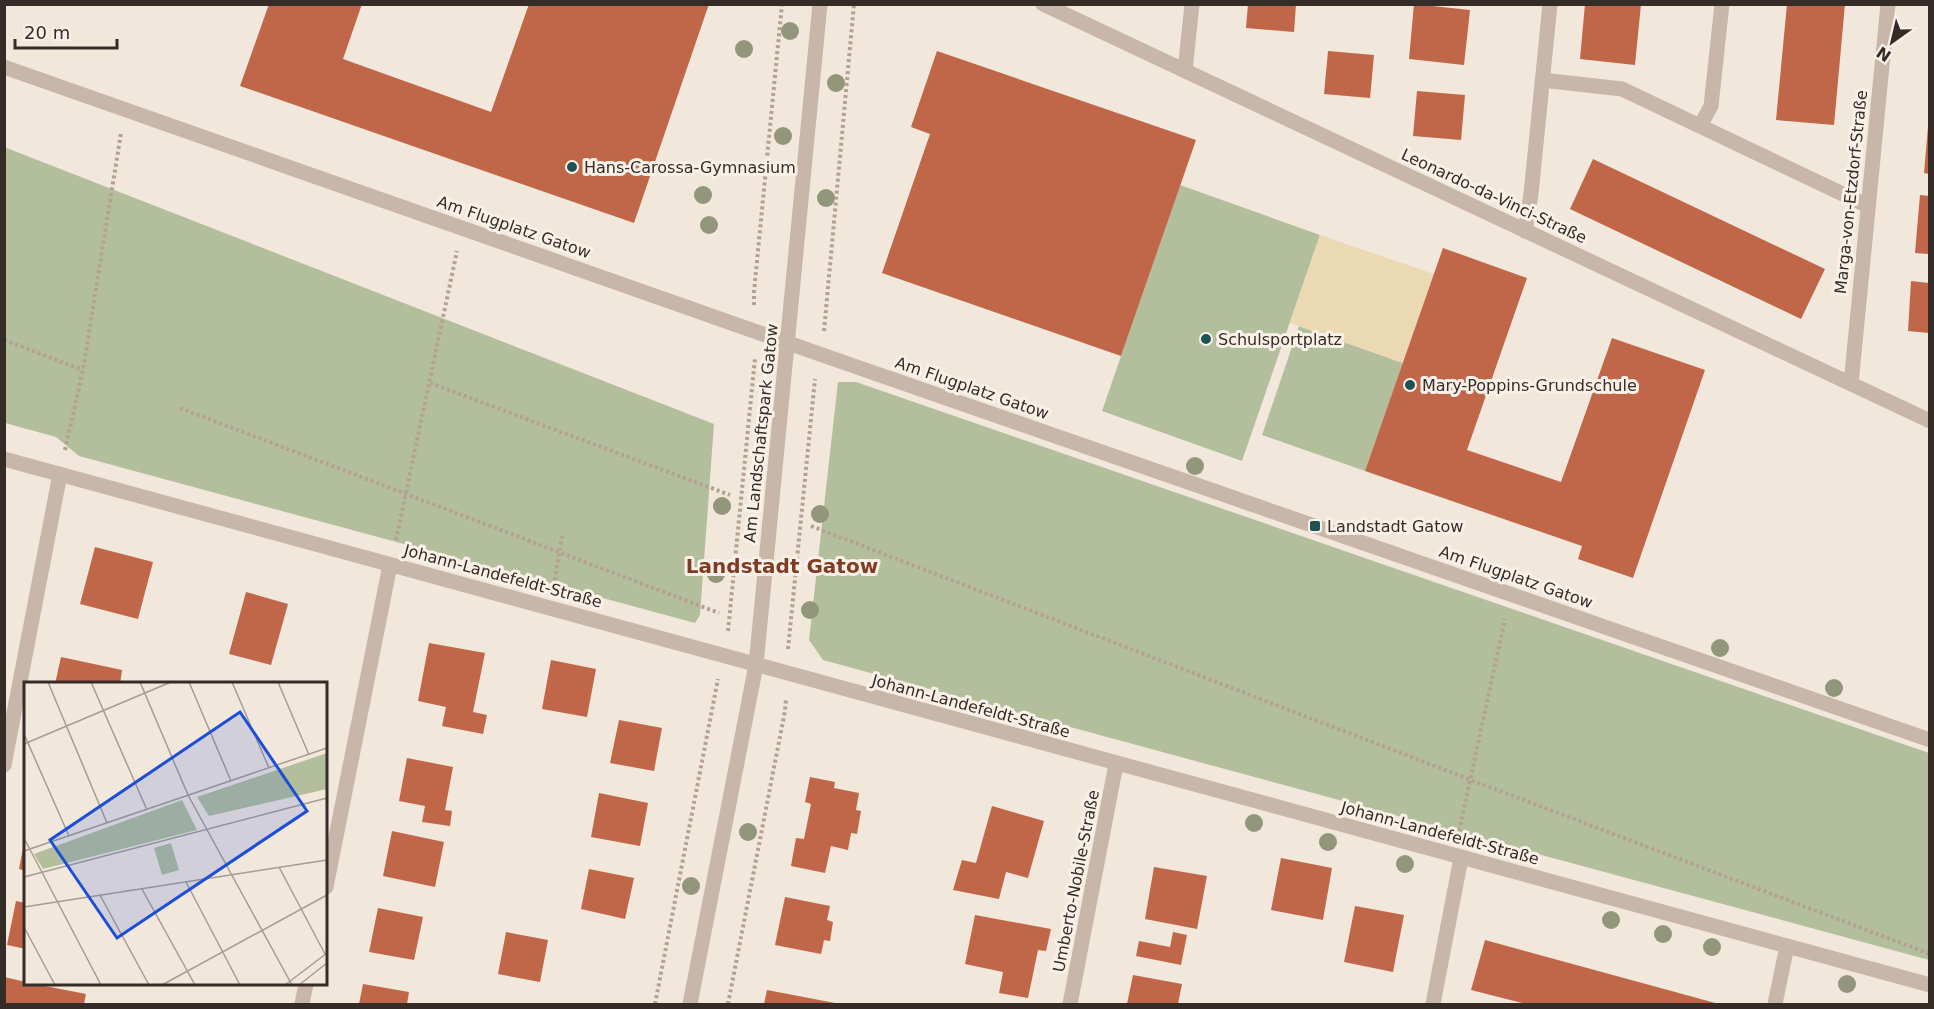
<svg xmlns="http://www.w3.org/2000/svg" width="1934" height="1009" viewBox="0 0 1934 1009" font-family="'DejaVu Sans',sans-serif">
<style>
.green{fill:#b3bf9c}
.sand{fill:#ebd9b3}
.building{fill:#c16749}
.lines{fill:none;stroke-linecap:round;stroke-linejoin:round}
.path{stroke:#b4a192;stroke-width:4;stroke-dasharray:3 3;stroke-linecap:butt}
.lane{stroke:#c8b7a8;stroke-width:15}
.street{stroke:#c8b7a8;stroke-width:15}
.tree{fill:#92967b}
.poi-dot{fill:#1f5155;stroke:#f9f1e8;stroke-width:2}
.labels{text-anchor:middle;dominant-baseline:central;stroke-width:6;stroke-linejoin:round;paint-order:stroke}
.poi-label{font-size:16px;fill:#352c28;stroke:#f9f1e8;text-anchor:start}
.street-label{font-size:16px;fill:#352c28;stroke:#f9f1e8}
.quarter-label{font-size:20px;font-weight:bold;fill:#813b24;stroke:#f9f1e8}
.inset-road{fill:none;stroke:#a69c93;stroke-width:1.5}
.view{fill:#1d4ed8;fill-opacity:0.15;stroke:#1d4ed8;stroke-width:3}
.inset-edge{fill:none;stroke:#352c28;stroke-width:3}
</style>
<rect width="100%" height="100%" fill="#f1e7db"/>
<path class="green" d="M4,147L714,424L700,615L695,623L79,456L56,437L5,423Z
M1180,185L1320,235L1242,461L1102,411Z
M1299,326L1403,363L1365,471L1262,435Z
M838,382H856L1929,753V960L823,660L809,640Z"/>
<path class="sand" d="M1320,235L1434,274L1403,363L1290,323Z"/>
<path class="building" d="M269,4H362L343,59L491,112L529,4H709L634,223L240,86Z
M1248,4H1296L1294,32L1246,28Z
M1414,4L1470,10L1464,65L1409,59Z
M1585,4H1641L1635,65L1580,59Z
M1787,4H1845L1834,125L1776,120Z
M937,51L1196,140L1121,356L882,273L930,134L911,127Z
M1328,51L1374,55L1370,98L1324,94Z
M1417,91L1465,95L1461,140L1413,136Z
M1928,127L1929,128V174L1924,173Z
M1593,159L1825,269L1801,319L1570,209Z
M1920,195L1929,196V254L1915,253Z
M1443,248L1527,278L1467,450L1561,482L1612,338L1705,370L1633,578L1578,559L1582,546L1365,471Z
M1911,281L1929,283V333L1908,331Z
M95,547L153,562L138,619L80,604Z
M246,592L288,604L271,665L229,654Z
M429,643L485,653L473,712L487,715L483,734L442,726L446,707L418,701Z
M61,657L122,670L120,684H55Z
M551,660L596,669L587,717L542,709Z
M619,720L662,728L654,771L610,763Z
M407,758L453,767L445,810L452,811L450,826L422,822L425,806L399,801Z
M810,777L835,782L834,788L859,793L856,810L861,811L857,834L851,833L848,850L831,846L825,873L791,866L796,838L804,839L811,804L805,802Z
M599,793L648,803L640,846L591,837Z
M992,806L1044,821L1028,878L1006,872L999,899L953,890L962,860L976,863Z
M392,831L444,842L435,887L383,876Z
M24,843H26V871L19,869Z
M1281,858L1332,868L1323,920L1271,910Z
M1154,867L1207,876L1197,929L1145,919Z
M589,869L634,878L625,919L581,909Z
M785,897L830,906L827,920L833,922L830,941L824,940L821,954L775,945Z
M16,901L26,903V949L7,945Z
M1355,906L1404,915L1393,972L1344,962Z
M378,908L423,917L414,960L369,952Z
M975,915L1051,929L1046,951L1038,950L1028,998L999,993L1003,972L965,964Z
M506,932L548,940L540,982L498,974Z
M1173,932L1187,935L1181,965L1136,956L1139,941L1170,947Z
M1485,940L1719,1004H1526L1471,990Z
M1133,975L1182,984L1178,1004H1127Z
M4,977L26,982V984H35L86,994L84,1004H4Z
M363,984L409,992L407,1004H359Z
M767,990L835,1003V1004H764Z"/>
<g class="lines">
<path class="path" d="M754,305V292L782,4
M824,331L854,4
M4,340L83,370
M430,383L730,495
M180,408L719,613
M65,450L83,370L121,133
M811,526L1471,780L1930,954
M396,540L457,251
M554,586L562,536
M728,631L755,358
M788,649L815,379
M1459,831L1505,619
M655,1004L718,679
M728,1004L785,711L786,699"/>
<path class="lane" d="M1542,80L1622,89L1868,206
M1700,126L1711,106L1722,4"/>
<path class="street" d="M1043,4L1930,421
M4,67L831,358L1930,740
M1185,71L1192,4
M1525,231L1531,194L1550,4
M1851,384L1888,4
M4,459L1930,985
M4,765L60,474
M326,887L390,565
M302,1004L306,984
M690,1004L756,665L820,4
M1070,1004L1116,764
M1433,1004L1461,858
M1775,1004L1787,946"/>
</g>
<g class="tree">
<circle cx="790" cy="31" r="9"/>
<circle cx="744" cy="49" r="9"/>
<circle cx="836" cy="83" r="9"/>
<circle cx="783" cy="136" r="9"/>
<circle cx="703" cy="195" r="9"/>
<circle cx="826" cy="198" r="9"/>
<circle cx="709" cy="225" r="9"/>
<circle cx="1195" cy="466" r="9"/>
<circle cx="722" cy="506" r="9"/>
<circle cx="820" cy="514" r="9"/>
<circle cx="716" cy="574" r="9"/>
<circle cx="810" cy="610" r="9"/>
<circle cx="1720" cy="648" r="9"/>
<circle cx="1834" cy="688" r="9"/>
<circle cx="1254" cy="823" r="9"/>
<circle cx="748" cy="832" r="9"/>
<circle cx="1328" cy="842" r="9"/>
<circle cx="1405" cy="864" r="9"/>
<circle cx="691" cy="886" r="9"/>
<circle cx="1611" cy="920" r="9"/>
<circle cx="1663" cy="934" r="9"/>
<circle cx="1712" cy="947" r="9"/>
<circle cx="1847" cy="984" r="9"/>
</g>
<g class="poi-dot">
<circle cx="572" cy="167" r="6"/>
<circle cx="1206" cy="339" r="6"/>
<circle cx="1410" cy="385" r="6"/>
<rect x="1309" y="520" width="12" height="12" rx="3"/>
</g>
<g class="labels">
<g class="poi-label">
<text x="584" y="167">Hans-Carossa-Gymnasium</text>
<text x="1218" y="339">Schulsportplatz</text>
<text x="1422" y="385">Mary-Poppins-Grundschule</text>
<text x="1327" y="526">Landstadt Gatow</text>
</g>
<g class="street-label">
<text transform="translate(1851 192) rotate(-84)">Marga-von-Etzdorf-Straße</text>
<text transform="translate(1494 196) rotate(25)">Leonardo-da-Vinci-Straße</text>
<text transform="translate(514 227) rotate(19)">Am Flugplatz Gatow</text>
<text transform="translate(972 388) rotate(19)">Am Flugplatz Gatow</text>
<text transform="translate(761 433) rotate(-84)">Am Landschaftspark Gatow</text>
<text transform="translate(503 576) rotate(15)">Johann-Landefeldt-Straße</text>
<text transform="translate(1516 577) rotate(19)">Am Flugplatz Gatow</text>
<text transform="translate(971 706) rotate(15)">Johann-Landefeldt-Straße</text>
<text transform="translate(1440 833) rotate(15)">Johann-Landefeldt-Straße</text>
<text transform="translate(1076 881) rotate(-79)">Umberto-Nobile-Straße</text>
</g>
<g class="quarter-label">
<text x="782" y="566">Landstadt Gatow</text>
</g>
</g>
<g transform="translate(24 682)">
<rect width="303" height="303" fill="#f1e7db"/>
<path d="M303,71V107L185,134L173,115ZM158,118L173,148L19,187L10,172ZM147,161L155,188L138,193L130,166Z" fill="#b3bf9c"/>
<path class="inset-road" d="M24,0L83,141M67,0L123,128M116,0L164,113L268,303M165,0L207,99M208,0L245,86M254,0L285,73M0,52L45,154M0,62L147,0M0,156L77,303M0,169L303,66M255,185L301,272M0,195L303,116M162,200L216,303M118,207L171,303M76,213L125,303M0,225L303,178M0,245L31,303M138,303L303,213M261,303L303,271M275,303L303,281"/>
<path class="view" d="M216,30L283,129L93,256L26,158Z"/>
<rect width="303" height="303" class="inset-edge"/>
</g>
<rect width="1934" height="1009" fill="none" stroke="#352c28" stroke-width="12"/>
<g transform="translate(1892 42) rotate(214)" stroke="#f9f1e8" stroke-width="4.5" paint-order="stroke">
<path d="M0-4.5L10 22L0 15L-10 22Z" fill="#352c28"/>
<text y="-9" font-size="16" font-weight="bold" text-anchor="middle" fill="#352c28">N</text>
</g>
<path d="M15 39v9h102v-9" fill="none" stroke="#352c28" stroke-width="3"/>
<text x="24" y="39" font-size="18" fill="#352c28" stroke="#f9f1e8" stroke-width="4.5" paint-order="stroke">20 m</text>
</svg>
